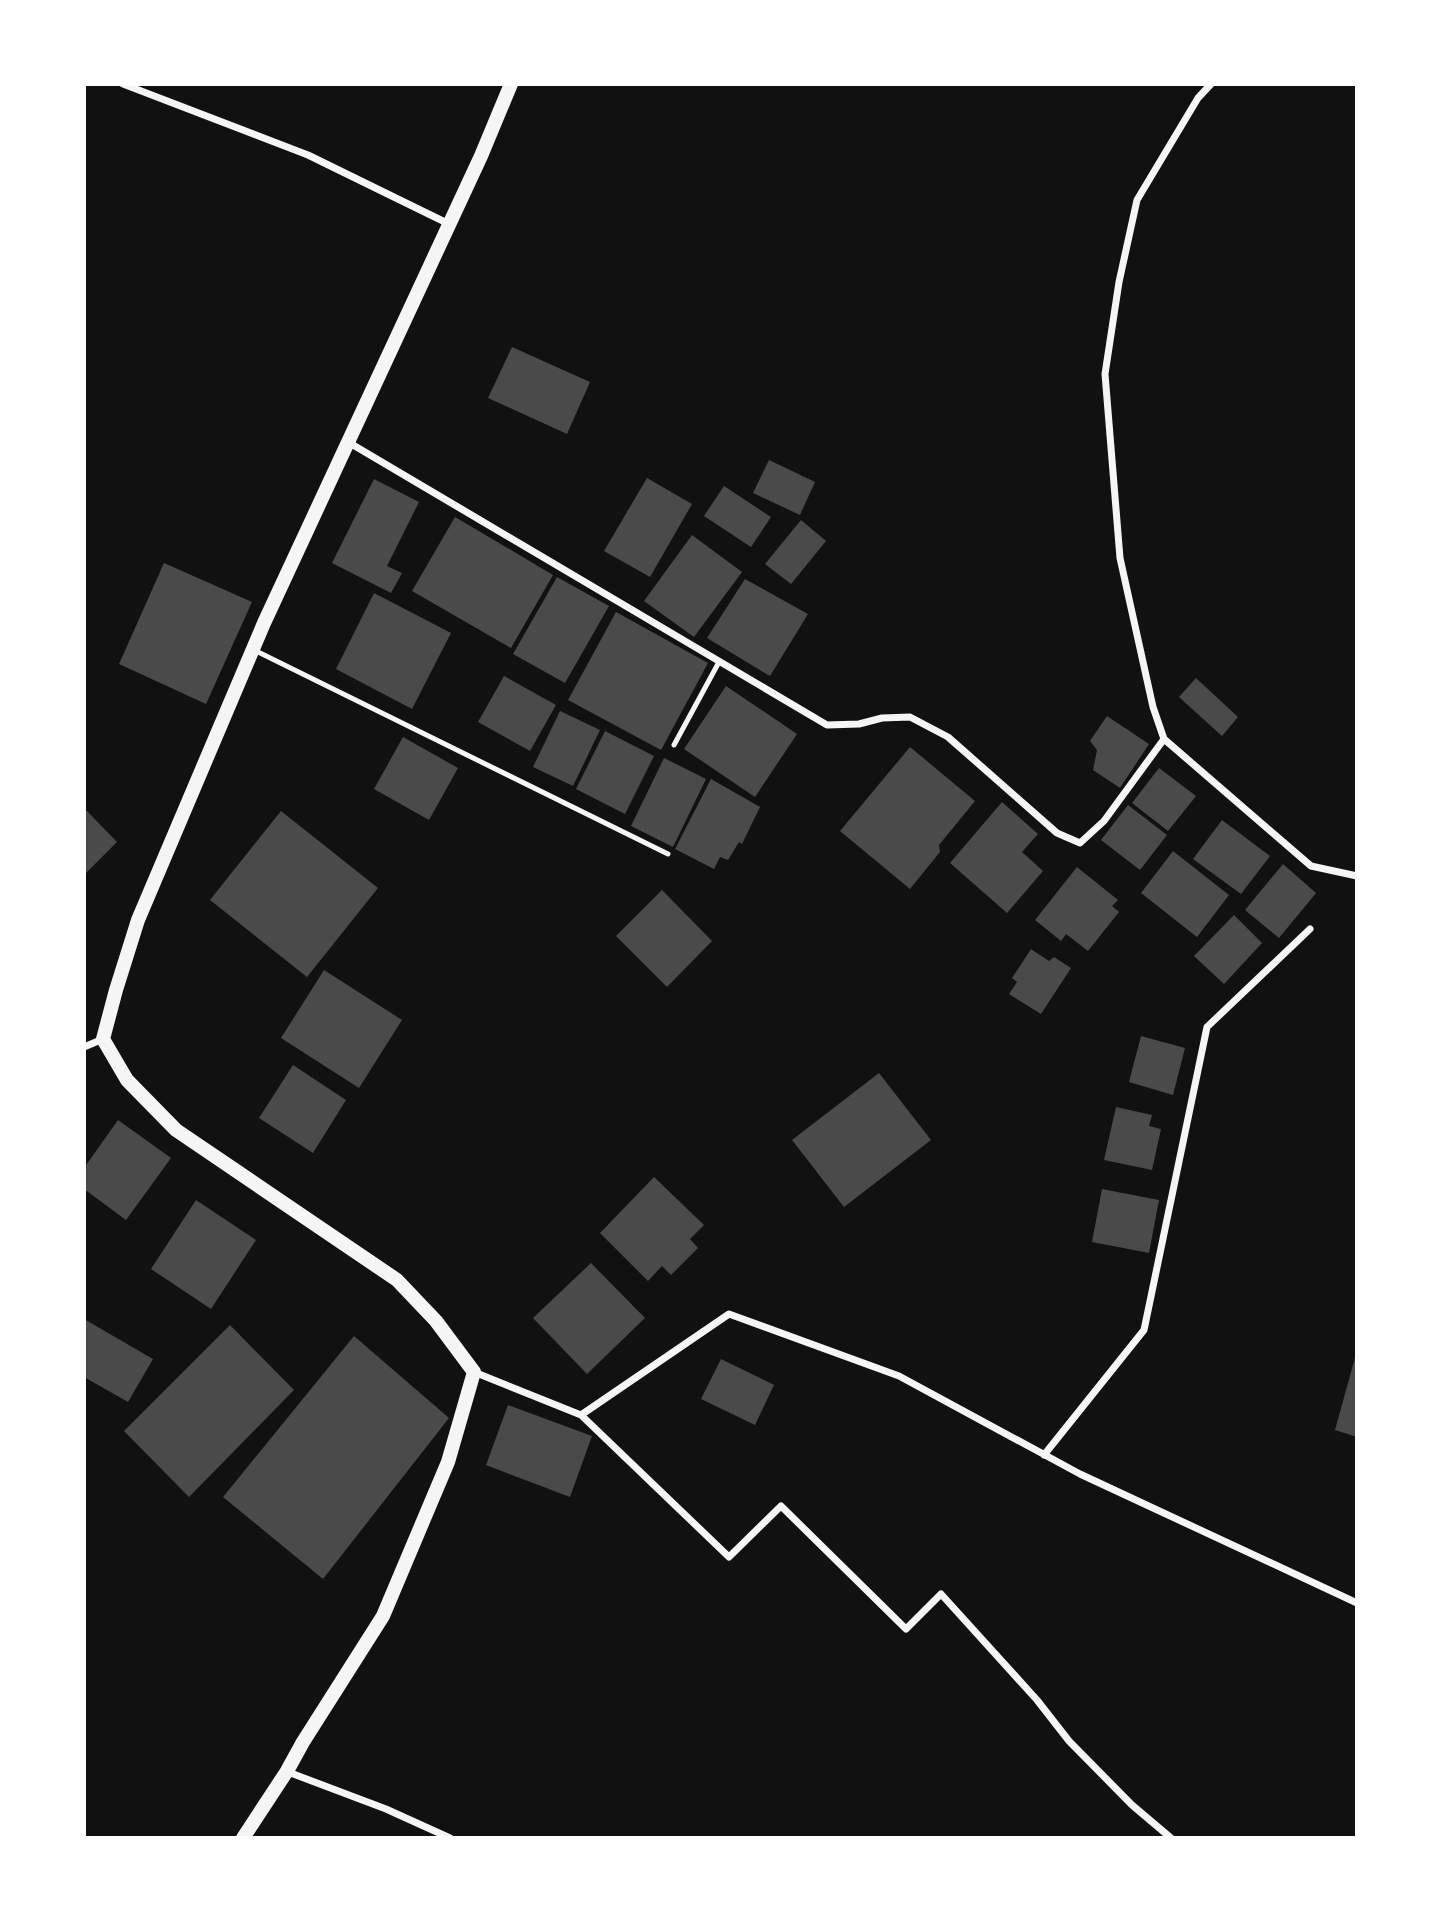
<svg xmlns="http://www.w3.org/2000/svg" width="1441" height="1922" viewBox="0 0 1441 1922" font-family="'Titillium Web',sans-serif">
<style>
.building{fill:#4a4a4a}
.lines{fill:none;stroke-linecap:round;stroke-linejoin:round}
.service{stroke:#f5f5f5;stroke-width:5}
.minor{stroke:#f5f5f5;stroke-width:7}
.secondary{stroke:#f5f5f5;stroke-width:14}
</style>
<rect width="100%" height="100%" fill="#111"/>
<path class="building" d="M512,347L590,382L567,434L488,398Z
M769,460L815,482L800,515L753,493Z
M647,478L692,504L650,577L604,551Z
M374,479L419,502L387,566L402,573L391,593L332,563Z
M724,486L771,517L751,547L704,516Z
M455,517L553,575L511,648L412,591Z
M801,520L826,541L791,584L765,564Z
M692,535L742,572L694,637L644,601Z
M164,563L252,602L206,704L119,664Z
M557,577L609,606L565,683L513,654Z
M745,579L808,614L770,676L707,638Z
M374,593L451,633L412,709L336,669Z
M616,612L708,663L661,750L568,700Z
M504,676L556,705L530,751L478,722Z
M1196,678L1238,717L1222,736L1179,697Z
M726,686L797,734L755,797L684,749Z
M560,711L600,730L573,786L533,767Z
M1107,716L1149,744L1120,788L1093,770L1097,750L1090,741Z
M605,731L654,756L625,814L576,789Z
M403,737L458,768L429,820L374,789Z
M910,747L975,801L939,845L940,852L910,889L840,831Z
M664,758L706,779L673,847L631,826Z
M1159,768L1196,796L1168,831L1132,803Z
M711,779L760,807L742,844L739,842L728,860L720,857L714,869L675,849Z
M1002,802L1038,834L1022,852L1043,871L1007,913L950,863Z
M1128,805L1167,835L1140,870L1101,840Z
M84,808L117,842L84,875Z
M281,811L378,888L307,977L210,900Z
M1222,820L1270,856L1241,894L1193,859Z
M1173,851L1229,895L1197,937L1141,893Z
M1283,864L1316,893L1279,938L1245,910Z
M1077,867L1118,900L1112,906L1119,912L1088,951L1066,934L1061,941L1035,920Z
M662,890L712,941L667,987L616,936Z
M1234,915L1262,943L1224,984L1194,956Z
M1031,949L1049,961L1054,957L1071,968L1041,1014L1009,994L1017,982L1012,978Z
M324,970L402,1020L359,1088L281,1038Z
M1141,1036L1185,1048L1173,1095L1129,1082Z
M293,1065L346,1100L313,1153L259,1118Z
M879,1073L931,1140L844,1207L792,1140Z
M1116,1107L1152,1115L1149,1126L1161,1129L1152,1170L1104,1160Z
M118,1120L171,1158L126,1220L84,1189V1168Z
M654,1177L704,1225L690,1239L698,1248L671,1275L662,1266L648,1281L600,1233Z
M1102,1189L1159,1200L1149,1253L1092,1242Z
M196,1200L256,1240L211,1309L151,1269Z
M591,1263L645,1318L587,1374L533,1318Z
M84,1319L153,1359L128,1402L84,1377Z
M230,1325L294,1390L189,1497L124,1431Z
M354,1336L449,1418L323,1579L223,1497Z
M1356,1354H1357V1437L1335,1430Z
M721,1359L774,1385L755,1425L701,1399Z
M508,1405L592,1436L570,1497L486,1465Z"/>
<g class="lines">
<path class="service" d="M254,650L668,854
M674,745L719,662"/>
<path class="minor" d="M123,84L308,155L449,224
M348,442L827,725L859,724L882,718L910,717L948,737L1057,833L1080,843L1104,821L1164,739L1153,707L1120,558L1105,374L1119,282L1137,200L1198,98L1211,84
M1164,739L1311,866L1357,876
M84,1047L103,1039
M474,1372L581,1415L729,1314L899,1376L1080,1474L1357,1603
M581,1415L729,1557L781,1506L906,1629L941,1594L1037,1700L1069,1741L1132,1805L1171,1838
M1044,1455L1144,1330L1207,1027L1310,929
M288,1772L386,1809L450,1838"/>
<path class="secondary" d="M243,1838L287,1771L303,1742L383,1616L448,1462L474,1372L436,1321L397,1280L176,1130L127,1080L103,1039L116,990L138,920L264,623L481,156L511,84"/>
</g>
<rect width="1441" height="1922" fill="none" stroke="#ffffff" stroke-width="172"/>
</svg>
